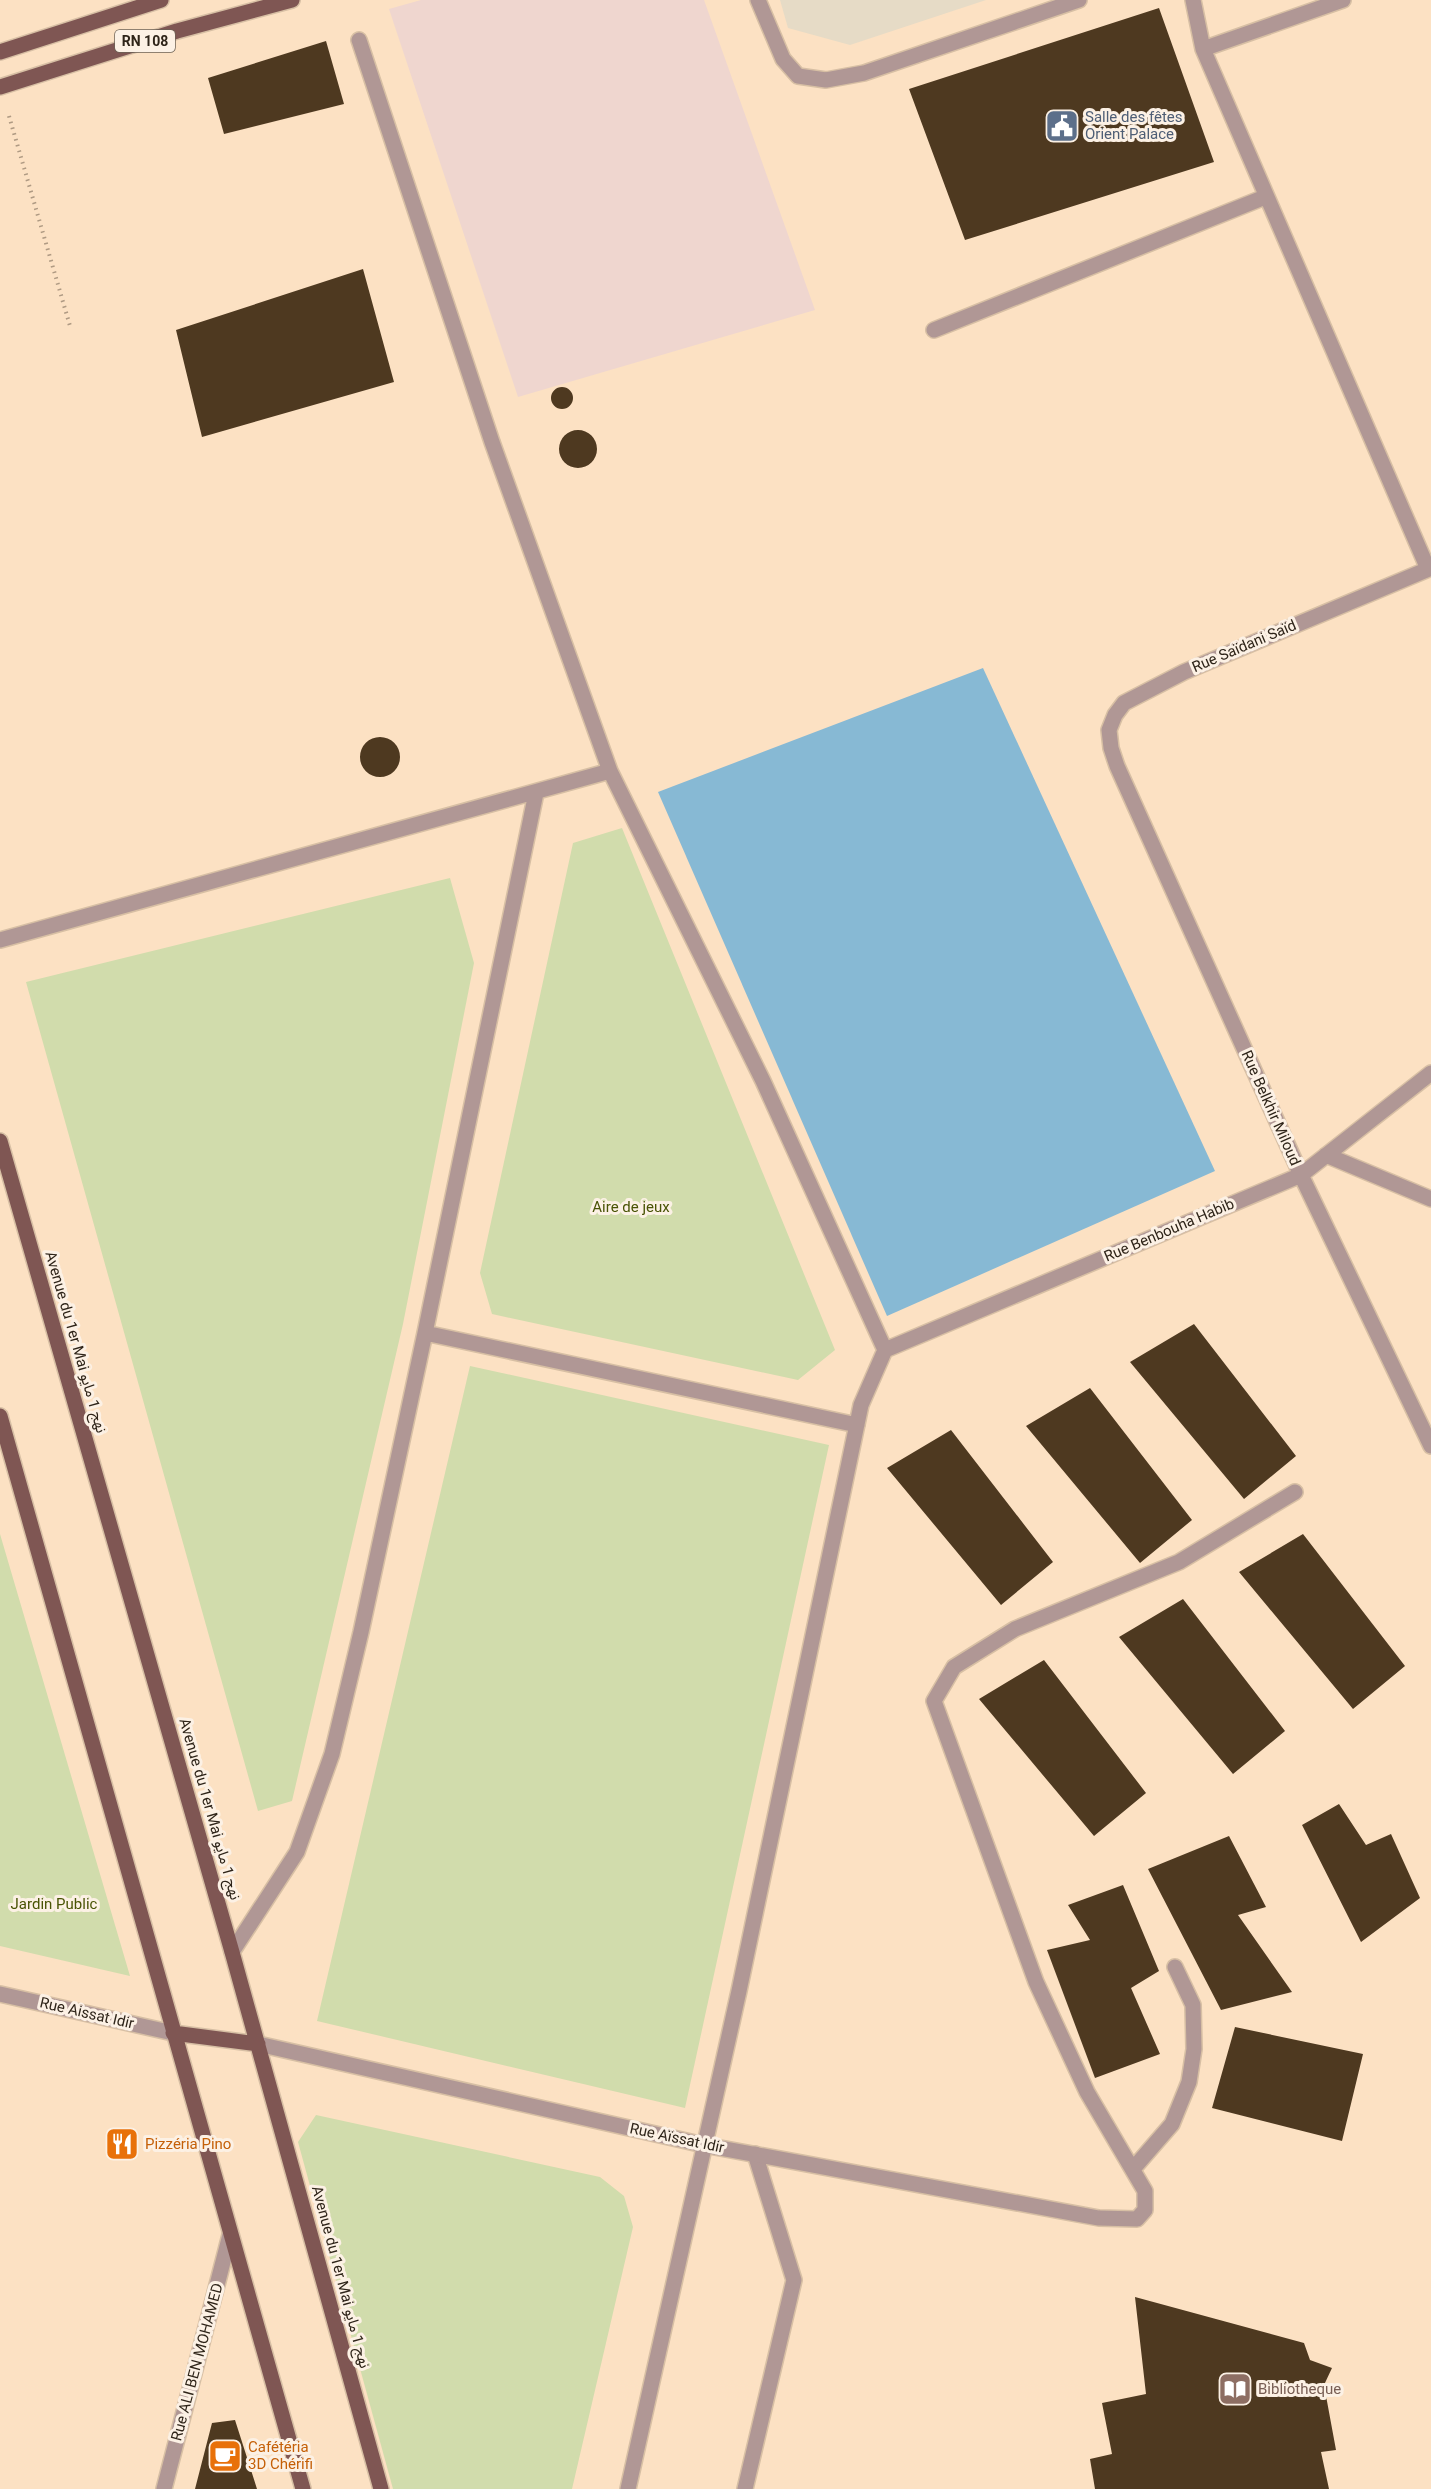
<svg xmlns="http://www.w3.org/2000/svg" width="1431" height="2489" viewBox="0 0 1431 2489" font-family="Roboto,'Noto Sans Arabic',sans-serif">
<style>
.commercial{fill:#e6dbc6}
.industrial{fill:#efd6cf}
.green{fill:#d1dcac}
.water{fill:#87b9d4}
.building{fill:#4e3920}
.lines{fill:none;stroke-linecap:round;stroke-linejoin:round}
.lane-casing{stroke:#d7bfa4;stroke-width:18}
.street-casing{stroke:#d7bfa4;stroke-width:18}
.primary-casing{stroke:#d7bfa4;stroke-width:18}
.path{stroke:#af9a83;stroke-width:4;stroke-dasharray:1.5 4.5;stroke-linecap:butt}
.lane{stroke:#b09795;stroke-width:15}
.street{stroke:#b09795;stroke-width:15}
.primary{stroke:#7f5653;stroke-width:15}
.labels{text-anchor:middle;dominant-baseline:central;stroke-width:6;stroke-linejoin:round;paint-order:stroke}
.shield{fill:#fcf1e5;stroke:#6c6256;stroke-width:1.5}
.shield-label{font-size:14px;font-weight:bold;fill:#2e2419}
.service-label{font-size:15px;fill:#4e5e75;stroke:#fcf1e5;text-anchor:start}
.street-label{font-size:15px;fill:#2e2419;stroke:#fcf1e5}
.park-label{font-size:15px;fill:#495405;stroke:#fcf1e5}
.food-label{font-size:15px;fill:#c56008;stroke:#fcf1e5;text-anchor:start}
.education-label{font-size:15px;fill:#785e54;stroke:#fcf1e5;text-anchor:start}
</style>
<rect width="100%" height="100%" fill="#fce1c3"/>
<path class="commercial" d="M780,0H986L850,45L788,28Z"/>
<path class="industrial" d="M421,0H704L815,310L518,397L389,9Z"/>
<path class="green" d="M622,828L835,1350L798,1380L492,1314L480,1273L573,843Z
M450,878L474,963L403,1324L292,1801L258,1811L26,982Z
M470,1366L829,1445L685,2108L317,2021Z
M0,1534L130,1976L0,1946Z
M316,2115L600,2177L624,2196L633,2227L572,2489H393L298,2142Z"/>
<path class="water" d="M983,668L1215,1171L887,1316L658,792Z"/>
<path class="building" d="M1159,8L1214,162L965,240L909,89Z
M326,41L344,104L224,134L208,78Z
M363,269L394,382L202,437L176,330Z
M551 398a11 11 0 1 1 22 0a11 11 0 1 1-22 0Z
M559 449a19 19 0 1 1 38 0a19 19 0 1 1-38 0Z
M360 757a20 20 0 1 1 40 0a20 20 0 1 1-40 0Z
M1194,1324L1296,1456L1244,1499L1130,1362Z
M1090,1388L1192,1520L1140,1563L1026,1426Z
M951,1430L1053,1562L1001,1605L887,1468Z
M1303,1534L1405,1666L1353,1709L1239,1572Z
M1183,1599L1285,1731L1233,1774L1119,1637Z
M1044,1660L1146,1793L1094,1836L979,1699Z
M1339,1804L1366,1845L1391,1834L1420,1898L1361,1942L1302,1825Z
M1229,1836L1266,1907L1238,1915L1292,1992L1221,2010L1148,1869Z
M1123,1885L1159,1971L1131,1988L1160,2054L1095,2078L1047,1950L1090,1940L1068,1905Z
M1235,2027L1363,2054L1342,2141L1212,2108Z
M1135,2297L1304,2343L1310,2360L1332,2368L1324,2385L1336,2450L1321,2452L1329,2489H1095L1090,2459L1112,2454L1102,2403L1146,2394Z
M235,2420L257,2489H195L212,2423Z"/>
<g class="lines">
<defs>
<path id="lane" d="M745,2489L794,2280L755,2154"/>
<path id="street" d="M758,0L783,59L798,76L826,80L864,73L1079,0
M1193,0L1203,49L1428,569
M359,40L492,442L610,771L763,1081L885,1350L861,1405L739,1991L628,2489
M1203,49L1343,0
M934,330L1265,197
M1431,568L1184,672L1124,703L1115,715L1109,730L1111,748L1117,766L1301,1175L1431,1446
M0,940L610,771
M1326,1155L1431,1199
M425,1333L857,1425
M885,1350L1301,1175L1431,1073
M232,1952L297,1852L332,1754L361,1632L425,1333L536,793
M0,1994L173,2033
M258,2044L704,2145L1099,2218L1137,2219L1145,2210V2191L1087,2092L1036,1982L934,1701L954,1667L1015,1629L1179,1562L1295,1492
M1133,2169L1172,2124L1189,2082L1194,2049L1193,2005L1175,1967
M164,2489L230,2235"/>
<path id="primary" d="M0,52L161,0
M0,87L177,31L292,0
M0,1141L232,1952L381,2489
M0,1416L303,2489
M173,2033L258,2044"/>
</defs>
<use href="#lane" class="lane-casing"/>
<use href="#street" class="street-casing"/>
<use href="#primary" class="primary-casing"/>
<path class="path" d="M9,116L70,326"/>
<use href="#lane" class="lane"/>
<use href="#street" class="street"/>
<use href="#primary" class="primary"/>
</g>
<defs>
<symbol id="civic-square" viewBox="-11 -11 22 22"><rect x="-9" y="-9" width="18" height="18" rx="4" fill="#5c6f8a" stroke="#fcf1e5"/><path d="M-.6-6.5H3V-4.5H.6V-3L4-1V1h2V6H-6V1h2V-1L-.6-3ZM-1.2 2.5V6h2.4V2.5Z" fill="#fff"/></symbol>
<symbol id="restaurant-square" viewBox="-11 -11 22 22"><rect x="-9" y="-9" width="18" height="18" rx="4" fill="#e8710a" stroke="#fcf1e5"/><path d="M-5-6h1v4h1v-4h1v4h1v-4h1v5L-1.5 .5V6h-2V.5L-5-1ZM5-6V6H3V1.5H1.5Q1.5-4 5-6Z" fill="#fff"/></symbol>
<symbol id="library-square" viewBox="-11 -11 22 22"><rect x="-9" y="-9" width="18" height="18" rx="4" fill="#8d6e63" stroke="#fcf1e5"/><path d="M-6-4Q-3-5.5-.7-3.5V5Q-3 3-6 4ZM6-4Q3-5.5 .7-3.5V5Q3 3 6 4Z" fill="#fff"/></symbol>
<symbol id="cafe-square" viewBox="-11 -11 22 22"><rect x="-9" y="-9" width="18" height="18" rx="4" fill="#e8710a" stroke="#fcf1e5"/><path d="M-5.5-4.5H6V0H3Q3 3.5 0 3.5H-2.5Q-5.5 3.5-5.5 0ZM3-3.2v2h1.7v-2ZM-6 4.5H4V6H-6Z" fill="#fff"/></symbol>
</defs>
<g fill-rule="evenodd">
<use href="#civic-square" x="1043" y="107" width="38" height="38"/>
<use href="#restaurant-square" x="103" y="2125" width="38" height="38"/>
<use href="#library-square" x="1216" y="2370" width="38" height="38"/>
<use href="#cafe-square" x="206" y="2437" width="38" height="38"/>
</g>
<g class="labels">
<rect class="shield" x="115" y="30" width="60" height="22" rx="4.5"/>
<g class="shield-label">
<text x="145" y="41">RN 108</text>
</g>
<g class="service-label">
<text x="1085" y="117">Salle des fêtes<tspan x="1085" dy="17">Orient Palace</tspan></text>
</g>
<g class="street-label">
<text transform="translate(1244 646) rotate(-23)">Rue Saïdani Saïd</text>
<text transform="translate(1271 1108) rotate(66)">Rue Belkhir Miloud</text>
<text transform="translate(1169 1230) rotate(-23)">Rue Benbouha Habib</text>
<text transform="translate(76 1342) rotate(74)">Avenue du 1er Mai نهج 1 مايو</text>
<text transform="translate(210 1809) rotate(74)">Avenue du 1er Mai نهج 1 مايو</text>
<text transform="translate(87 2013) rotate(13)">Rue Aissat Idir</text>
<text transform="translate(677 2138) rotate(12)">Rue Aïssat Idir</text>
<text transform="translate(341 2277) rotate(75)">Avenue du 1er Mai نهج 1 مايو</text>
<text transform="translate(197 2362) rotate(-75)">Rue ALI BEN MOHAMED</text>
</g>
<g class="park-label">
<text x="631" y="1207">Aire de jeux</text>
<text x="54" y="1904">Jardin Public</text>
</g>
<g class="food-label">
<text x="145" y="2144">Pizzéria Pino</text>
<text x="248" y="2447">Cafétéria<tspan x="248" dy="17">3D Chérifi</tspan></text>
</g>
<g class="education-label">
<text x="1258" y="2389">Bibliotheque</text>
</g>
</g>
</svg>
